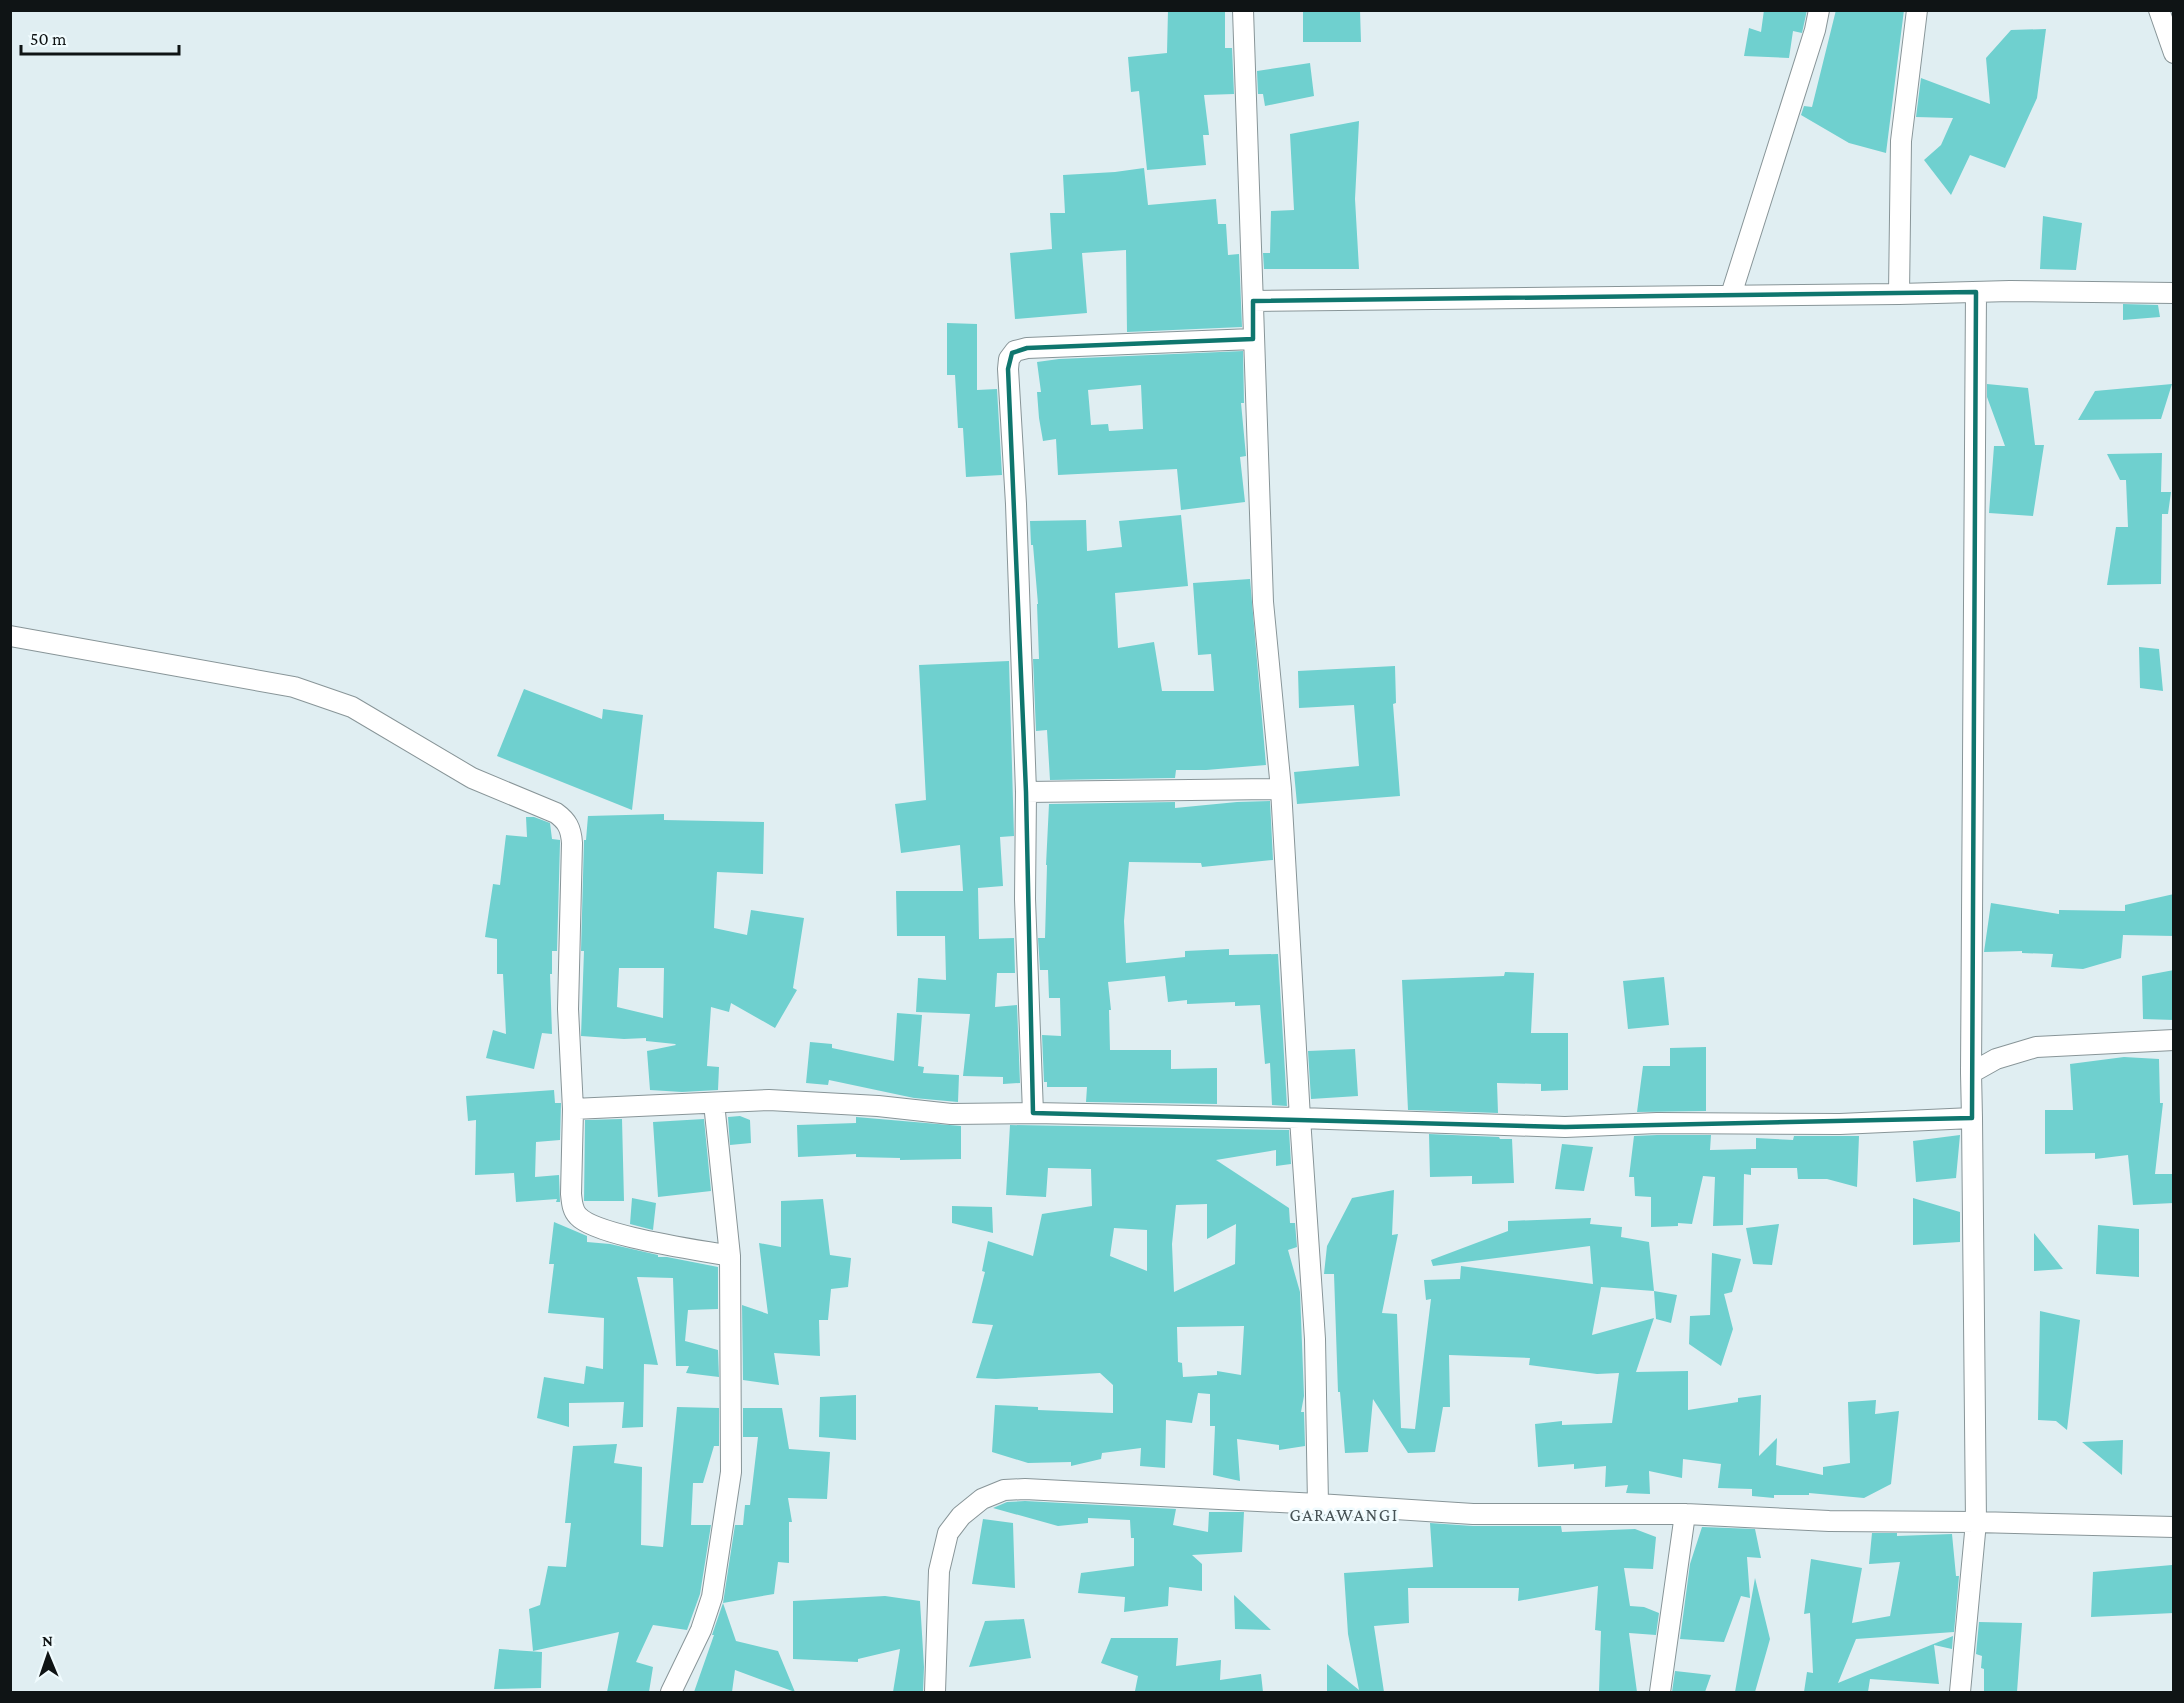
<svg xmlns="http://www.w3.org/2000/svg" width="2184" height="1703" viewBox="0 0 2184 1703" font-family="'Crimson Pro',serif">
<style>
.building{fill:#6fd0cf;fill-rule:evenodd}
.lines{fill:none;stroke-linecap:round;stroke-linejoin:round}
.minor-casing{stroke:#889598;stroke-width:22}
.minor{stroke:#fff;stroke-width:20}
.marked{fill:none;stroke:#0f766e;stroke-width:4.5;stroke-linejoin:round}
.labels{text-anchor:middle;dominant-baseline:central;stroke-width:5;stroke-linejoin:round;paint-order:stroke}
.quarter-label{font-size:18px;letter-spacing:1.5px;fill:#485356;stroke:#f0fbfe}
</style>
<rect width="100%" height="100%" fill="#e0eef2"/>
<path class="building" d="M1168,10L1225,11V48H1232L1234,94L1204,95L1209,135H1203L1206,165L1147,170L1139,91L1131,92L1128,57L1167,53Z
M1303,10H1360L1361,42H1303Z
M1764,10H1807L1802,33L1793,31L1789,58L1744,56L1749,28L1761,32Z
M1836,10H1904L1886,153L1849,143L1801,115L1804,106L1812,107Z
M2046,29L2037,98L2005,168L1970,155L1951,195L1924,160L1941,145L1953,118L1916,117L1921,78L1990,104L1986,58L2011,30Z
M1310,63L1314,96L1265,106L1263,94H1258L1257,71Z
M1359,121L1355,199L1359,269H1264L1263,253H1270L1271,211L1294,210L1290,134Z
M1144,168L1148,205L1216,199L1218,224H1226L1228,255L1239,254L1242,327L1127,332L1126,250L1082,253L1087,313L1015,319L1010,253L1052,249L1050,213H1065L1063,175L1115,172Z
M2043,216L2082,223L2076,270L2040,269Z
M2123,304L2158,305L2160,317L2123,320Z
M947,323L977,324V390L997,389L1002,475L966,477L963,428H958L955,375H947Z
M1243,351L1244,403H1241L1246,456L1240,457L1245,502L1181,510L1177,469L1058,475L1056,439L1043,441L1039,418L1037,392H1041L1037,362L1059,359ZM1141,385L1143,429L1109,431L1108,424L1091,425L1088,390Z
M1987,384L2028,388L2035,445H2044L2033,516L1989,513L1994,446H2005L1987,397Z
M2172,384L2161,419L2078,420L2095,391Z
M2162,453L2161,492H2171L2168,514H2162L2161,584L2107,585L2116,527H2128L2126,480H2120L2107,454Z
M1181,515L1188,586L1115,593L1118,648L1154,642L1162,691H1214L1211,654L1198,655L1193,583L1250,579L1266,765L1206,770H1176L1175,778L1050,780L1047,730L1036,731L1033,659H1039L1037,604H1038L1033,545H1031L1030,521L1086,520L1087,551L1122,547L1119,521Z
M2139,647L2159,649L2163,691L2140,688Z
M1009,661L1014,836L1000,837L1003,886L978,888L979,939L1014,938L1015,973H997L995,1007L1017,1005L1020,1083L1003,1084V1077L963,1076L970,1014L916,1012L918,978L946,980L945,936H897L896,891H963L960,845L901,853L895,804L926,800L919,665Z
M1395,666L1396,703L1393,704L1400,796L1297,804L1294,772L1359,766L1354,705L1299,708L1298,671Z
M524,689L602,719L603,709L643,715L632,810L497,756Z
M1270,801L1273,860L1202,867L1201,863L1129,862L1124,921L1126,963L1185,957V951L1229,949V955L1278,954L1287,1106L1272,1105L1270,1063L1265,1064L1260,1005L1235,1006V1002L1187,1004V1000L1168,1002L1165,976L1108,982L1111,1010H1109L1110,1050H1171V1069L1217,1068V1104L1086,1102L1087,1087H1047V1082H1044L1042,1035L1061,1036L1060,998H1049L1048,970H1040L1038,938H1045L1047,865H1046L1049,804L1175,802V808L1237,802Z
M664,814V820L764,822L763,874L717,872L714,928L747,935L751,910L804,918L793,988L797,990L775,1028L731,1003L729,1012L711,1007L707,1066L719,1067L718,1090L682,1092L650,1090L647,1051L676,1045L675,1044L646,1041V1038L624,1039L581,1036L584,951H581L584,840H586L588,816ZM619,968H664L663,1018L617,1007Z
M526,817H534L550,823L552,839L560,840V843L557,951H552V974H550L552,1034L542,1033L534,1069L486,1058L493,1030L506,1034L503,974H497V939L485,937L493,884L500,885L506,835L527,837Z
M2174,894V936L2123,935L2121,958L2083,969L2051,967L2053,954L2022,953V951L1984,952L1991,903L2059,914V910L2125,911V905Z
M2174,970V1020L2143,1019L2142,976Z
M1505,972L1534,973L1531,1033H1568V1090L1541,1091V1084L1497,1083L1498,1113L1408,1110L1402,980L1504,976Z
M1664,977L1669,1025L1628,1029L1623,981Z
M897,1013L922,1015L918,1066L924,1067L923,1073L959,1075L958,1102L914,1098L829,1080L828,1085L806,1083L810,1042L832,1044V1048L894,1061Z
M1706,1047V1111L1637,1112L1643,1066H1670V1048Z
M1355,1049L1358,1096L1311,1099L1308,1051Z
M2124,1057L2159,1059L2160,1103H2163L2155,1174H2174V1203L2133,1205L2128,1155L2095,1159V1153L2045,1154V1110H2073L2070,1064Z
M554,1090L555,1103H561L560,1140L536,1142L535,1177L559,1175L560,1202H556L557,1199L516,1202L514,1173L475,1175L476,1120L468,1121L466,1096Z
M740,1116L750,1120L751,1143L730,1145L728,1117Z
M856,1117L961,1126V1159L900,1160V1158L856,1157V1154L798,1157L797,1125L856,1123Z
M622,1119L624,1201H584L585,1120Z
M704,1119L711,1191L658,1197L653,1122Z
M1010,1125L1289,1130L1291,1164L1276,1166V1150L1216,1160L1289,1208L1290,1223H1295L1297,1247L1288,1250L1300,1292L1304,1396L1301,1412H1304L1305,1446L1279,1450V1445L1237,1439L1240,1481L1213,1475L1215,1426H1210V1394L1198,1393L1192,1423L1166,1420L1165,1468L1140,1466L1141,1448L1102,1453L1101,1459L1071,1466V1462L1028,1463L992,1452L995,1405L1038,1407V1410L1113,1413V1385L1100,1373L996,1379L976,1378L993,1325L972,1323L985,1272L982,1271L988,1241L1033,1256L1042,1214L1092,1206L1091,1169L1048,1168L1046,1197L1006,1195ZM1207,1204V1239L1236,1224L1235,1264L1174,1292L1172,1244L1176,1205ZM1114,1228L1147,1230V1271L1110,1256ZM1244,1326L1241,1375L1217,1371V1375L1183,1377L1182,1363L1178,1362L1177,1327Z
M1429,1134L1499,1137L1500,1139H1512L1514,1183L1472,1184V1176L1430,1177Z
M1657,1135H1711L1710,1150L1756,1149V1138L1793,1140L1794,1136H1859L1857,1187L1827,1179H1798L1797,1168H1751V1175L1744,1174L1743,1225L1713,1226L1715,1177L1703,1176L1692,1224L1678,1223V1226L1651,1227V1197L1635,1196L1634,1177H1629L1634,1136Z
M1960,1135L1956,1178L1916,1182L1913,1141Z
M1562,1144L1593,1147L1584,1191L1555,1189Z
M1394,1190L1392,1235L1398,1234L1382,1313L1397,1314L1401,1428L1415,1429L1431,1299L1426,1300L1424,1280L1460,1279L1461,1266L1593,1284L1590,1246L1433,1266L1431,1260L1508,1231V1221L1591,1218L1590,1224L1622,1227L1621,1237L1649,1242L1654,1291L1601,1287L1592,1335L1654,1318L1636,1372L1688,1371V1410L1738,1402V1398L1761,1395L1759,1456L1777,1438L1776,1465L1823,1475V1467L1850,1463L1848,1402L1876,1400L1875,1414L1899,1411L1891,1484L1864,1498L1809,1493V1495H1774V1498L1752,1496V1489L1718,1488L1721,1464L1683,1459L1682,1478L1649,1471L1650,1494L1626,1493L1628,1485L1605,1487L1606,1466L1574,1469V1464L1538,1467L1535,1424L1562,1421V1425L1612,1423L1619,1373L1597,1374L1529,1365L1530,1358L1449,1355L1450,1407H1443L1435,1452L1408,1453L1373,1399L1368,1452L1345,1453L1340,1392H1338L1334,1274H1324L1327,1246L1352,1198Z
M632,1198L656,1203L653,1230L630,1224Z
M1913,1198L1960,1212V1242L1913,1245Z
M823,1199L830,1255L851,1258L848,1287L831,1289L828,1320H819L820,1356L774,1353L779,1385L743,1380L742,1305L768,1314L759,1243L781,1247V1201Z
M952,1206L992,1207L993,1233L952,1223Z
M554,1222L587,1236V1242L610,1244L658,1255V1257H667L718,1267V1309L688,1310L685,1341L718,1350L719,1377L686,1373L689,1366H676L673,1278L637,1277L658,1365L644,1364L643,1427L622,1428L624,1402L569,1403V1427L537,1418L544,1377L584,1384L586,1366L603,1369L604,1318L548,1313L554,1264H549Z
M1779,1224L1772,1265L1753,1264L1746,1228Z
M2098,1225L2139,1229V1277L2096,1274Z
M2034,1233L2063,1269L2034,1271Z
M1712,1253L1741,1259L1732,1292L1724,1294L1733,1329L1721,1366L1689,1344L1690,1316L1710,1315Z
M1654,1291L1677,1295L1671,1323L1656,1319Z
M2040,1311L2080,1320L2067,1430L2056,1421L2038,1420Z
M856,1395V1440L819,1437L820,1397Z
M677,1407L719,1408V1446H714L703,1483H693L691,1525H711L700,1594L687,1630L653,1625L636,1662L653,1667L649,1692H607L619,1632L533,1651L529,1609L540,1605L548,1566L566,1567L571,1523H565L573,1446L617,1444L614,1463L642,1467L641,1545L663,1547Z
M743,1408H782L789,1449L830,1452L827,1499L788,1498L792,1522H789V1563L778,1562L774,1594L723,1603L735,1525H743L745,1505H750L758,1437H743Z
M2123,1440L2122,1475L2082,1442Z
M1025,1501L1176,1509L1173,1525L1208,1532L1209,1512H1244L1242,1552L1192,1555L1202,1564V1591L1169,1587L1168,1606L1124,1612L1125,1597L1078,1593L1081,1573L1134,1566V1538H1131L1130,1520L1088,1518V1523L1058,1526L993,1508L1007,1502Z
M983,1519L1013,1523L1015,1588L972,1584Z
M1430,1523L1473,1526H1561L1562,1532L1635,1529L1656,1537L1653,1569L1624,1568L1630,1606L1644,1607L1659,1613L1656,1635L1629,1633L1637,1692H1599L1601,1631L1595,1630L1598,1586L1518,1601L1519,1588H1408L1409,1623L1374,1626L1384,1692H1327V1664L1359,1690L1348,1634L1344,1573L1433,1567Z
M1702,1527L1755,1529L1761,1558L1747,1557L1750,1598L1741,1596L1724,1642L1680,1639L1690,1564Z
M1872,1533H1897V1536L1952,1534L1956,1576H1959L1954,1632L1856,1639L1838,1683L1953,1636L1952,1649L1934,1645L1939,1684L1870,1679L1868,1692H1804L1807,1672L1813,1673L1810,1613L1804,1614L1811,1559L1862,1568L1852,1623L1890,1616L1900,1562L1869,1564Z
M2172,1565L2174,1613L2091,1617L2093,1572Z
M1755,1578L1770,1639L1755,1692H1735Z
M1234,1595L1271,1630L1235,1629Z
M885,1596L920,1601L924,1667L923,1692H893L900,1649L858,1659V1662L793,1659V1601Z
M723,1603L736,1641L778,1651L795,1692L735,1670L732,1692H694L714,1635H712Z
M1024,1619L1031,1658L969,1667L985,1621Z
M1979,1622L2022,1623L2017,1692H1984V1669L1981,1668L1982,1656L1976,1654Z
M1111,1638H1178L1176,1666L1221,1660L1220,1680L1261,1674L1263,1692L1135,1691L1138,1676L1101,1663Z
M499,1649L542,1652L541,1688L494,1689Z
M1675,1671L1711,1675L1705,1692H1672Z"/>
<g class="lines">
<defs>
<path id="minor" d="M2159,10L2174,53
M1899,294L2010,291L2174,293
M1731,295L1815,30L1819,10
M1253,301L1899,294L1901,141L1917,10
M10,636L294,687L352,707L472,778L556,813C567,821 571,828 572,843L568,1009L573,1109L769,1100L878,1106L951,1114L1033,1113L1300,1118L1565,1127L1657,1123L1840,1124L1972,1118L1971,1073L1996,1059L2036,1047L2174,1040
M1026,792L1281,789
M1971,1073L1976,292
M573,1109L571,1194C572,1202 572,1210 578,1216C596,1236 699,1250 730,1256
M1033,1113L1025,899L1026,792L1016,504L1008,369L1009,359L1015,351L1027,348L1253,339
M1318,1504L1473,1514H1685L1829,1521L1976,1522L2174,1527
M671,1692L701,1630L712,1597L731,1472L730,1256L714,1103
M935,1692L939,1571L948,1533L961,1516L982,1499L1004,1490L1025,1489L1318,1504L1315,1339L1300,1118L1281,789L1263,602L1243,10
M1660,1692L1685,1514
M1960,1692L1976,1522L1972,1118"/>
</defs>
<use href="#minor" class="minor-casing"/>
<use href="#minor" class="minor"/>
</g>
<path class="marked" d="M1976,292L1972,1118L1565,1127L1033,1113L1026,792L1008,369L1012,353L1027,348L1253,339V301Z"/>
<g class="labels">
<g class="quarter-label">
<text x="1344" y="1515">GARAWANGI</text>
</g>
</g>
<rect width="2184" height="1703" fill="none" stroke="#0f1415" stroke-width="24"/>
<g transform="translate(48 1655) rotate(358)" stroke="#f0fbfe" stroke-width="4.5" paint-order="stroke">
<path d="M0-4.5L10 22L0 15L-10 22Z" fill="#0f1415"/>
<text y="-9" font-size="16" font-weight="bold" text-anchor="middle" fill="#0f1415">N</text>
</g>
<path d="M21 45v9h158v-9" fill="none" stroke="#0f1415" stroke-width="3"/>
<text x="30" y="45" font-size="18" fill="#0f1415" stroke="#f0fbfe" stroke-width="4.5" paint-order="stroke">50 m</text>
</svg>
